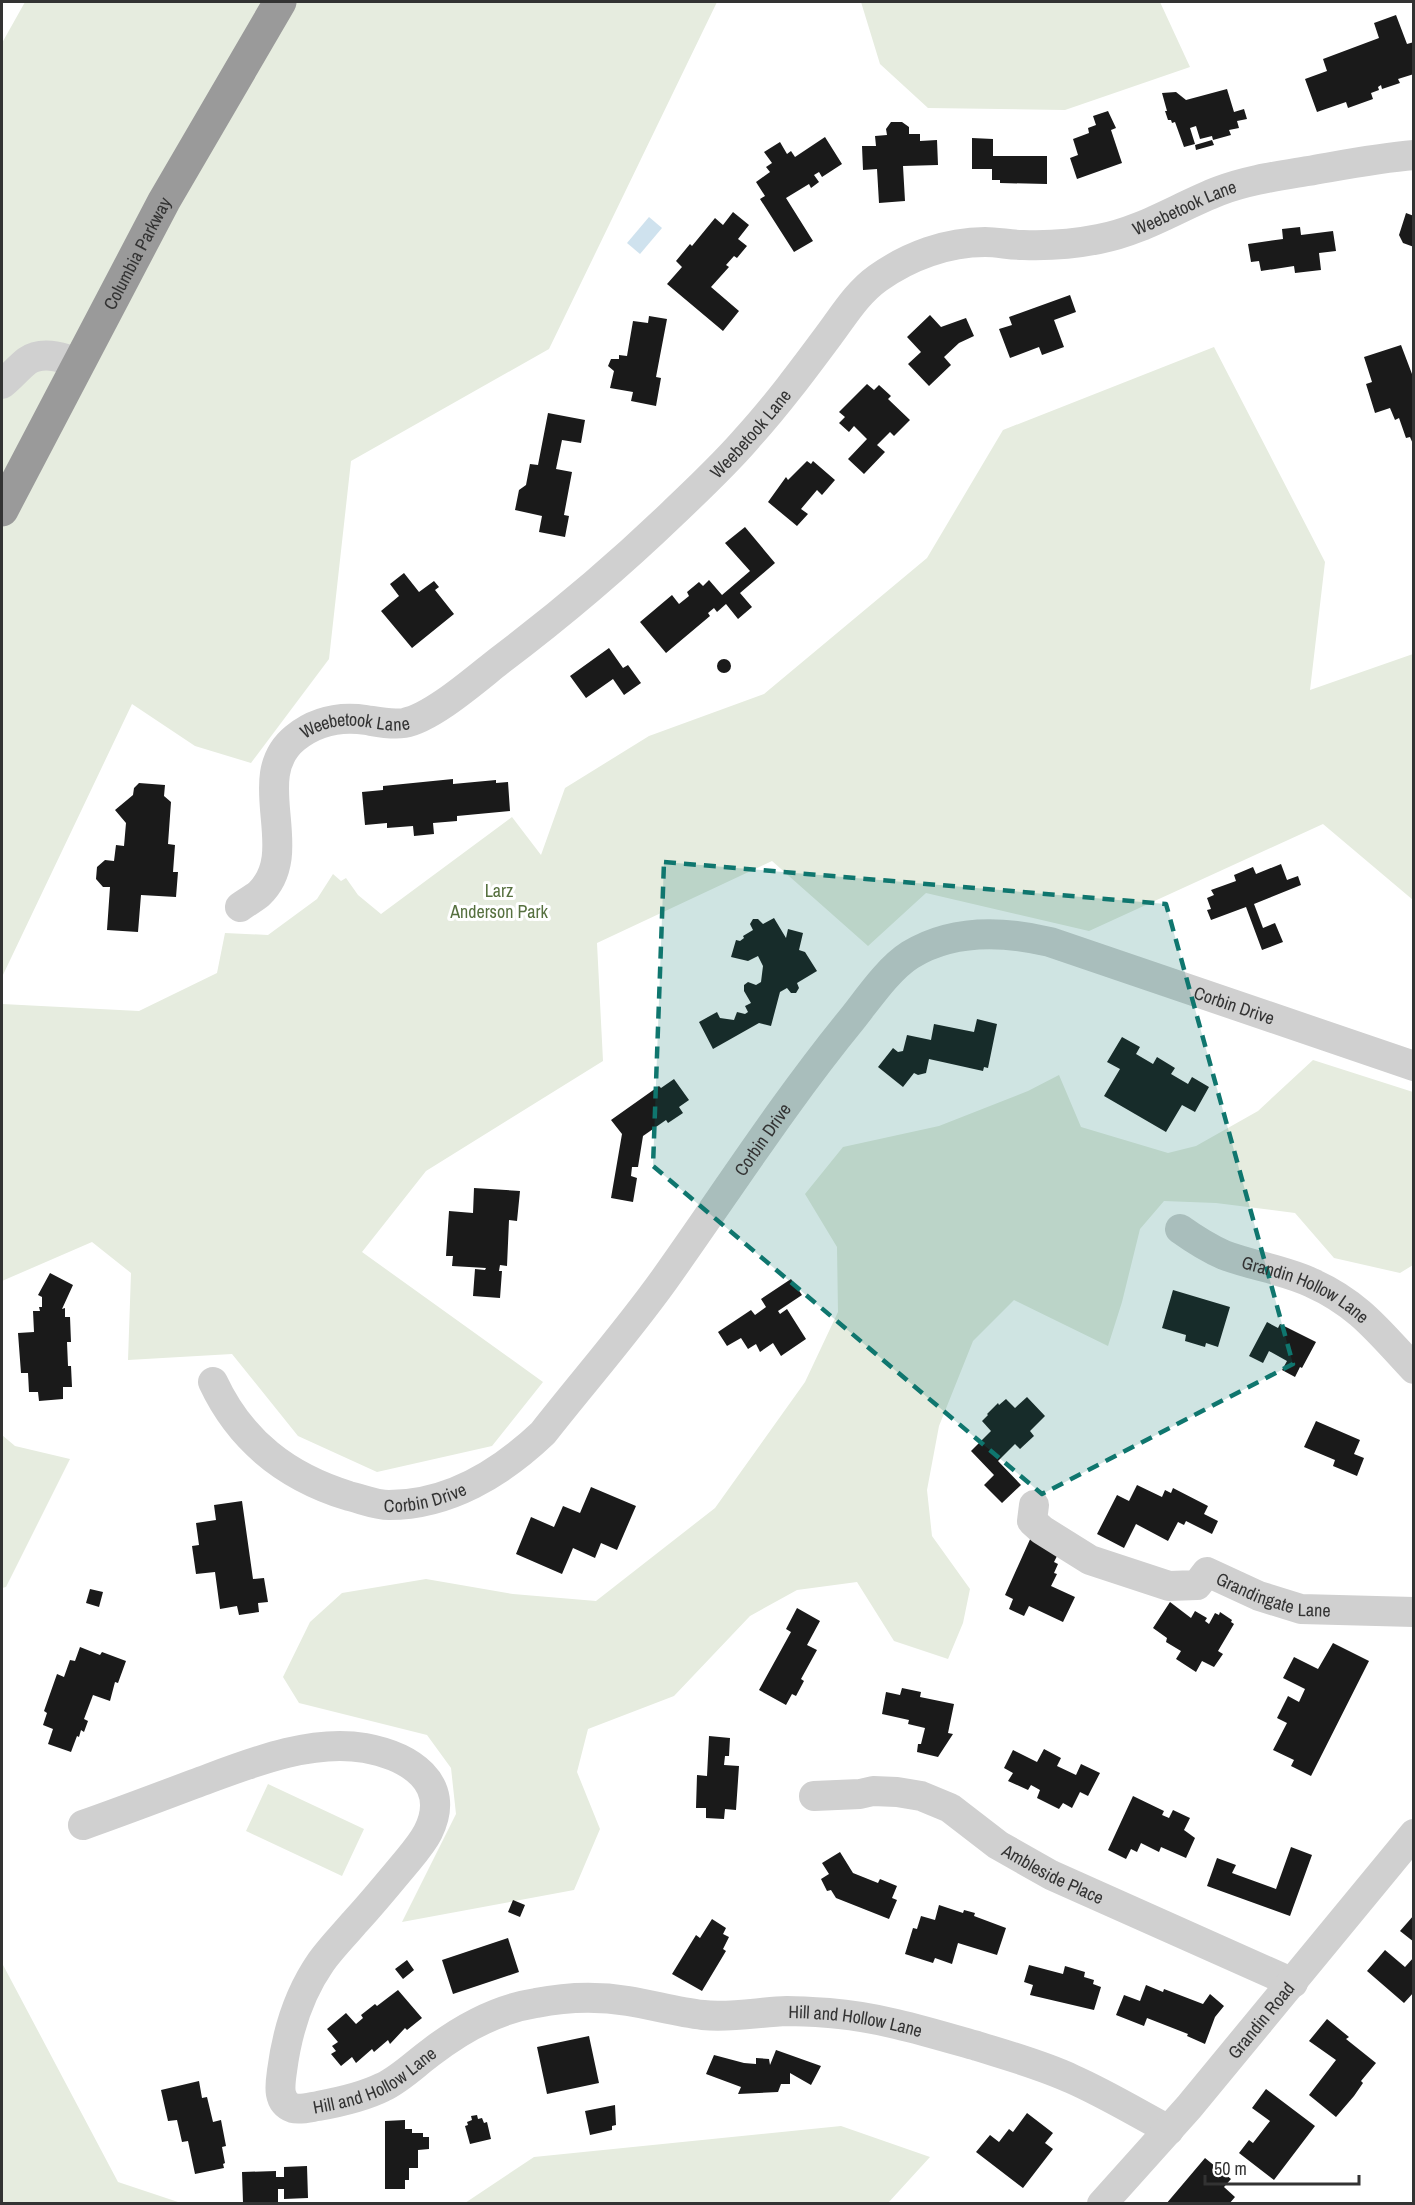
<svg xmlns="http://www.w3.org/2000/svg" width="1415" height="2205" viewBox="0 0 1415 2205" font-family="'Archivo Narrow',sans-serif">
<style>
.green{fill:#e6ecdf}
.water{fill:#cfe2ee}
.building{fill:#1a1a1a}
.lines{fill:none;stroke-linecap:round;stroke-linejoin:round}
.minor{stroke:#d0d0d0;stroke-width:30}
.highway{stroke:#9a9a9a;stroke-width:33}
.marked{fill:#0f766e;fill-opacity:0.2;stroke:#0f766e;stroke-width:4.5;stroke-dasharray:12 8;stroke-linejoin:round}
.labels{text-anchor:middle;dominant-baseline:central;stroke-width:6;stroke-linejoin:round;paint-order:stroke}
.street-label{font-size:18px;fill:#333;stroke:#fff}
.park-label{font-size:18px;fill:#56703f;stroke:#fff}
</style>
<rect width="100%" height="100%" fill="#fff"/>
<path class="green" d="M25,2H717L549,349L351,461L329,659L251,763L195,746L132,704L2,977V43Z
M861,2H1160L1190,67L1065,110L928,108L880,64Z
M1214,347L1325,562L1310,690L1413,654V900L1323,824L1089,931L926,893L868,946L772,861L597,943L603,1061L426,1171L362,1252L543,1382L492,1446L377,1472L298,1436L232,1354L128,1360L131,1273L92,1242L2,1281V1004L139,1011L217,973L225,933L268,935L317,899L333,874L341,881L346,878L358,895L381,914L512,817L541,855L565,788L649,736L764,694L927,558L1003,430Z
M1313,1060L1413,1092V1265L1400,1273L1334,1258L1295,1213L1216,1203L1164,1201L1140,1229L1122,1302L1108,1346L1014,1300L973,1341L939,1426L927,1490L932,1536L970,1589L963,1623L948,1659L894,1641L857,1582L797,1590L750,1616L674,1696L588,1729L577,1772L600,1829L574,1890L402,1922L456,1814L451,1768L427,1735L299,1703L283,1677L310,1622L342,1593L426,1579L513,1594L596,1601L715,1508L805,1382L838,1312L837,1247L805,1194L843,1147L939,1126L1028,1091L1059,1075L1081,1127L1168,1153L1196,1146L1258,1111Z
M2,1435L15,1446L70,1459L6,1587L2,1588Z
M268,1784L364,1829L342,1876L246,1831Z
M2,1963L118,2182L181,2203H2Z
M841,2126L930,2157L888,2203H465L534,2157Z"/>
<path class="water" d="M649,217L662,228L640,254L627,243Z"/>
<path class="building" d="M1396,15L1407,44L1414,42V74L1398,79L1400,83L1382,89L1381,85L1378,87L1379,90L1371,93L1373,99L1348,108L1346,102L1317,112L1305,79L1327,71L1323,59L1379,38L1374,23Z
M1227,89L1234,112L1244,109L1247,119L1237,121L1239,128L1229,130L1231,135L1213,140L1212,136L1200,139L1196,126L1190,128L1195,144L1184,147L1175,122L1172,123L1171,120H1168L1165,111H1167L1162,93L1176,92L1186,100Z
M1108,111L1116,128L1111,130L1122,163L1077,179L1070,158L1078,155L1073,139L1089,133L1088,128L1096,125L1093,116Z
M891,122H902L909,127V134H920V141L937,140L938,165L903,166L905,201L879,203L877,169L863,170L862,146H876L875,136L887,135L886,129Z
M825,137L842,164L822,177L819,172L814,175L819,182L811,188L809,184L786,198L813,241L794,252L760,199L765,196L756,182L770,172L766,167L772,163L764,152L780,142L787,154L791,151L795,157Z
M972,138L993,139V156H1047V184L1000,183V180H992V169H972Z
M1212,140L1214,145L1196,150L1195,145Z
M733,212L749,225L738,239L747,246L737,258L734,256L726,265L729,267L711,287L739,311L723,331L667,284L682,267L676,261L690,244L692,246L715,218L723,225Z
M1406,213L1414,216V247L1403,243L1399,235Z
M1300,227L1301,235L1333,231L1336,251L1319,253L1321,270L1295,273L1294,266L1261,271L1259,261L1251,262L1248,244L1283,239L1282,229Z
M1070,295L1076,312L1054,320L1064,347L1042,355L1039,347L1010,358L999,329L1012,325L1009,317Z
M930,315L941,327L966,318L974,336L959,343L944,357L951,365L929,386L908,364L921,352L907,337Z
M649,316L667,319L656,377L661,378L656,406L631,401L633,392L610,388L614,371L608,366L611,359H619V355L627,356L633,321L648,323Z
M1401,345L1412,374L1414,373L1413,444L1410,437L1406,438L1399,418L1395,420L1390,408L1375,413L1366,384L1372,382L1364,357Z
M867,384L874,390L879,385L891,396L888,399L910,420L894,436L890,432L877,445L885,452L864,474L848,459L867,439L854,426L849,432L839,423L845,417L839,412Z
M548,413L585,420L581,443L562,440L556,469L572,472L564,515L569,516L565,537L539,532L542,516L515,510L519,490L526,485L530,464L538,465Z
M807,461L811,464L813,461L835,480L822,495L817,490L801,509L808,514L797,526L768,502L786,477L788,480Z
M745,527L775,563L740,593L752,607L738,619L726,604L717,612L714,608L708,613L710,616L666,653L640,622L672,595L679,604L689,596L687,592L699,582L703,586L709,580L722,595L750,571L725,543Z
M404,573L419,592L434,581L439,587L435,590L454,614L412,648L381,611L399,596L390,584Z
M609,648L623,668L628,665L641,683L624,695L613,679L586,698L570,676Z
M717 666a7 7 0 1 1 14 0a7 7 0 1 1-14 0Z
M453,779V784L496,780V783L508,782L510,811L457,816V821L433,823L434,834L414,836L413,826L387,828V823L365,825L362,792L383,790V786Z
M139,783L165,785L164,796L171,802L168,844L175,845L173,872H178L176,897L141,895L138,932L107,930L110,887H103L96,879L97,867L105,860L114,861L116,845L124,846L126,823L115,810L133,795L134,788Z
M1281,864L1287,880L1298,876L1301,885L1254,904L1263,928L1275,923L1283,942L1262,950L1246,907L1211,920L1207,910L1211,909L1207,898L1214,895L1211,890L1236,881L1234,875L1253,867L1256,874Z
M774,918L786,938L788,929L803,933L799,950L805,952L817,971L797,983L799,988L796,993H791L787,988L780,992L771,1026L759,1023L713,1049L699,1022L717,1012L720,1018L734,1020L737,1012L745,1014L748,1012L745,1006L751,1003L744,991V985L748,982L756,985L761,982L763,966L758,956L748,961L731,957L736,940L740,941L744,938L743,936L753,930L750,924L753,919H758L763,924Z
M977,1019L997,1024L988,1068L984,1067L983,1071L929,1059L926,1073L918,1075L914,1073L903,1087L878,1067L893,1048L898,1052L903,1051L907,1035L931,1040L934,1024L974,1032Z
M1122,1037L1140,1047L1136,1054L1153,1064L1157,1057L1175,1068L1171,1074L1188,1084L1192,1077L1209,1087L1195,1112L1182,1105L1166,1132L1104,1096L1120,1069L1107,1062Z
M674,1079L689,1100L679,1107L683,1113L668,1123L666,1120L643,1136L638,1167H632L631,1176L637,1178L633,1202L611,1198L622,1134L611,1120L659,1086L661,1088Z
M474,1188L520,1191L517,1221L509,1220L507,1266L500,1265L499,1271H502L500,1298L473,1296L475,1269L485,1270L486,1268L452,1266L453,1256H446L449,1211L473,1213Z
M50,1273L73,1285L62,1309L65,1308V1317H70L71,1342H67L68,1366H71L72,1387H63V1399L39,1401L38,1392H29L28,1373H21L18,1333L34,1332L33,1311H40L39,1307H42V1297L38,1295Z
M791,1279L802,1295L778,1311L780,1314L787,1309L806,1339L781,1356L773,1343L760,1352L756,1344L748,1349L741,1338L727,1346L718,1332L751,1310L755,1315L766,1307L761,1299Z
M1173,1290L1230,1307L1218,1347L1206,1343L1205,1347L1185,1341L1186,1335L1162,1328Z
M1267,1322L1278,1328L1280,1324L1316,1342L1302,1368L1300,1367L1295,1377L1282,1370L1287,1361L1269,1351L1263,1363L1249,1356Z
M1027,1397L1045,1416L1030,1431L1034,1436L1020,1449L1015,1444L998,1461L1021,1485L1002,1503L984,1485L994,1475L971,1451L991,1431L982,1421L988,1415L987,1414L998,1403L999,1405L1006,1399L1015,1408Z
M1316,1421L1360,1440L1354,1454L1364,1458L1357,1476L1333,1466L1335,1460L1304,1447Z
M1137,1485L1162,1497L1165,1490L1171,1493L1173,1488L1208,1506L1204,1514L1218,1521L1212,1534L1186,1521L1184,1525L1178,1522L1168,1541L1136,1524L1124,1548L1097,1534L1117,1495L1129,1501Z
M591,1487L636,1506L617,1550L601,1543L595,1558L573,1548L562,1574L516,1554L531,1517L554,1527L563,1506L580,1513Z
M242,1501L253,1579L264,1578L268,1602L258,1603L259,1612L239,1615L237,1606L220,1609L215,1572L196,1574L192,1546L199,1545L196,1523L216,1520L214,1505Z
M1032,1535L1061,1548L1054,1562L1058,1564L1054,1573L1057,1574L1051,1586L1075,1597L1063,1622L1029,1606L1024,1616L1009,1609L1013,1599L1005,1595Z
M90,1589L103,1592L99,1607L86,1603Z
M1170,1602L1191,1618L1195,1611L1207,1618L1205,1621L1209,1624L1215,1613L1219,1615L1220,1612L1232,1620L1231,1622L1234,1624L1218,1651L1223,1654L1214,1667L1202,1661L1196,1672L1176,1659L1181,1651L1166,1642L1167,1638L1153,1628Z
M797,1608L820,1621L807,1645L817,1650L801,1679L804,1681L796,1696L792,1694L786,1705L759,1690L791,1632L786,1629Z
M1333,1643L1369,1661L1311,1776L1291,1766L1294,1760L1273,1750L1287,1723L1277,1718L1288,1696L1299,1702L1305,1689L1283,1678L1294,1657L1318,1669Z
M80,1647L100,1655L102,1652L126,1661L118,1683L115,1682L110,1701L93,1695L84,1719L88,1721L84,1732L81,1730L79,1737L77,1736L71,1752L48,1744L53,1729L43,1725L47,1713L44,1711L57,1674L64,1677L70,1660L75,1661Z
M902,1688L921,1692L920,1697L954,1704L948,1733L953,1734L938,1757L917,1752L918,1744H921L925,1728L908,1724L909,1720L882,1714L886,1692L900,1695Z
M709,1736L730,1738L729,1756H725L724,1765L739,1766L736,1810L725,1809L724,1819L706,1818V1808H696L697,1775L707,1776Z
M1044,1749L1061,1758L1057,1766L1076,1775L1081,1764L1100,1773L1088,1796L1080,1792L1072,1808L1063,1803L1059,1809L1037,1798L1040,1790L1031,1785L1028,1790L1008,1781L1013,1773L1004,1768L1013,1750L1037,1762Z
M1133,1796L1164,1811L1162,1815L1169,1818L1173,1810L1190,1818L1184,1830L1195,1838L1186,1858L1161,1847L1159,1852L1141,1843L1137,1852L1131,1849L1126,1859L1108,1850Z
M1291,1847L1312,1855L1290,1916L1207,1886L1217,1858L1236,1865L1232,1873L1276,1889Z
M840,1852L853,1873L878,1883L880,1879L897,1886L892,1898L897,1900L889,1919L836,1898L831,1890L827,1891L821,1879L829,1874L822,1863Z
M513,1900L525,1905L520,1917L508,1912Z
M939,1905L963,1913L964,1910L975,1913L974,1916L1006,1928L997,1955L958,1943L952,1964L935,1958L933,1963L905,1954L913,1928L917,1929L921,1916L935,1920Z
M1414,1915V1942L1400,1931Z
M712,1919L726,1928L723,1934L729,1937L723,1949L726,1951L702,1991L672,1974L696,1935L700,1938Z
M508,1938L519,1972L453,1994L442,1960Z
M1385,1950L1405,1967L1414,1957V1992L1404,2003L1367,1971Z
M407,1960L414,1970L403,1979L395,1969Z
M1029,1965L1063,1974L1065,1966L1085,1972L1084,1977L1094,1980L1093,1984L1101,1987L1094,2010L1030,1995L1033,1985L1024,1982Z
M1146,1985L1163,1992L1164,1989L1203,2004L1210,1994L1224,2006L1215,2017L1205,2044L1187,2036L1188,2034L1147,2018L1144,2026L1116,2015L1124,1995L1140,2001Z
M398,1990L422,2018L407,2030L405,2028L390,2044L388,2040L374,2052L372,2049L356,2063L352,2057L341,2066L331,2054L336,2051L332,2046L338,2042L327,2029L346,2013L356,2024L363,2018L361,2015L375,2004L377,2006Z
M1327,2019L1349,2037L1346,2039L1376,2063L1361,2081L1363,2083L1354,2096L1336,2117L1309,2095L1336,2060L1309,2041Z
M589,2036L599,2083L547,2094L537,2047Z
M776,2050L821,2066L811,2085L790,2073V2084H781L778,2092L738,2094L741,2087L706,2074L714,2055L744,2063L756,2064V2058L769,2059L770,2065Z
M199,2081L202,2098L207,2097L213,2122L221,2120L226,2146L222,2147L225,2163L223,2164L224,2168L195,2174L188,2141L182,2142L177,2120L168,2121L161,2090Z
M1266,2089L1315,2126L1274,2180L1239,2153L1249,2140L1253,2143L1270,2121L1252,2108Z
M615,2105L616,2125L612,2126V2130L590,2135L585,2111Z
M1027,2113L1053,2133L1045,2143L1053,2149L1023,2188L976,2152L990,2135L999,2142L1009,2129L1013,2132Z
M477,2115L478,2119L482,2118L484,2123L487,2122L491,2139L470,2144L465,2126L468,2125L467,2122L472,2120L471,2116Z
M405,2120V2129H412V2133H423V2137H429V2149L418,2150V2168H409V2180H405V2189H385V2121Z
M1205,2158L1231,2179L1224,2187L1235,2197L1229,2204H1166Z
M307,2166L308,2198L284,2199V2189H278V2204L243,2203L242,2172L276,2171V2177H284V2167Z"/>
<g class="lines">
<g class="minor">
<path d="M2,384C11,377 18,368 27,361C43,350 63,358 79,363"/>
<path id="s1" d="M240,907C245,903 253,899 259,894C304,851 246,778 295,738C316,721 339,716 366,720C378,722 391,725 404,723C432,718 476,679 499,661C560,615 618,566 673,513C699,488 725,464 748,437C777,405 803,370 829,335C844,315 857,293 878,278C909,256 947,242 985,242C998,242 1010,245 1023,245C1048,246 1074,244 1099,239C1142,231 1178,207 1219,191C1248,180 1278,176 1308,171C1343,165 1378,158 1414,155"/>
<path id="s2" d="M1180,1229C1194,1239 1208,1248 1224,1255C1253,1266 1285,1270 1312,1283C1359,1304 1380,1333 1414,1369"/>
<path id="s3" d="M213,1382C241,1442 287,1477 349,1496C362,1499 376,1505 389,1505C448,1505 501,1473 543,1433C583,1382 626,1333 664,1280C726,1193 784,1102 852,1019C868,999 888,969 910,955C952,929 1004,931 1050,942L1414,1066"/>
<path id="s4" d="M1034,1505L1032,1521L1042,1530L1090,1560L1169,1586L1197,1585L1207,1572L1259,1596L1301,1609L1414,1612"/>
<path id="s5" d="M814,1796L860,1794L873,1791L897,1792L921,1796L950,1808L998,1845L1051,1875L1293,1983"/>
<path id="s6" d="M83,1825C120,1812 157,1798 194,1784C246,1765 309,1738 365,1748C408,1756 453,1782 428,1832C422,1844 412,1855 403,1866C387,1885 371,1905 354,1923C343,1936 331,1948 321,1962C298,1995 287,2032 282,2071C280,2085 277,2102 293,2108C300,2110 311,2107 318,2106C340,2102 363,2097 383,2087C400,2079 415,2064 430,2053C461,2029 497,2009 536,2003C566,1997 598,1996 628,2001C653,2005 677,2012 703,2015C731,2018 759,2012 787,2011C801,2011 815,2012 829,2013C880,2017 928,2032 977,2046C1009,2056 1042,2065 1072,2079C1106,2094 1137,2113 1169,2130"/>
<path id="s7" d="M1102,2204L1189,2107L1414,1834"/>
</g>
<path class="highway" id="s8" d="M2,510L164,201L280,2"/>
</g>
<path class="marked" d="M664,862L1166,904L1293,1364L1042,1494L653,1166Z"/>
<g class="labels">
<g class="street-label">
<text stroke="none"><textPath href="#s1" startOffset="1280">Weebetook Lane</textPath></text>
<text stroke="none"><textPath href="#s8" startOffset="290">Columbia Parkway</textPath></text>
<text stroke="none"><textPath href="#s1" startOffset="758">Weebetook Lane</textPath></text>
<text stroke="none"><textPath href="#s1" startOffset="254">Weebetook Lane</textPath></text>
<text stroke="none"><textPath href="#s3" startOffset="1341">Corbin Drive</textPath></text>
<text stroke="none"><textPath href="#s3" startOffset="765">Corbin Drive</textPath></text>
<text stroke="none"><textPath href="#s2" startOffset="140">Grandin Hollow Lane</textPath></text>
<text stroke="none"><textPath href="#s3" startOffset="261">Corbin Drive</textPath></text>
<text stroke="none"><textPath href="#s4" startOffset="285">Grandingate Lane</textPath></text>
<text stroke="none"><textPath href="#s5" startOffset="262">Ambleside Place</textPath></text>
<text stroke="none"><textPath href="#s7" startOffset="243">Grandin Road</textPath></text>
<text stroke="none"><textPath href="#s6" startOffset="1341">Hill and Hollow Lane</textPath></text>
<text stroke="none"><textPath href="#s6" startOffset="837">Hill and Hollow Lane</textPath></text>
</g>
<g class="park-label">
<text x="499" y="890">Larz<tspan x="499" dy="21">Anderson Park</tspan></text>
</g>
</g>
<rect width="1415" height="2205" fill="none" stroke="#333333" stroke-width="6"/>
<path d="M1205 2175v9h154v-9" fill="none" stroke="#333333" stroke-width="3"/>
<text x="1214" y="2175" font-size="18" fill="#333333" stroke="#ffffff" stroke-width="4.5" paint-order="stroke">50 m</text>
</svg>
